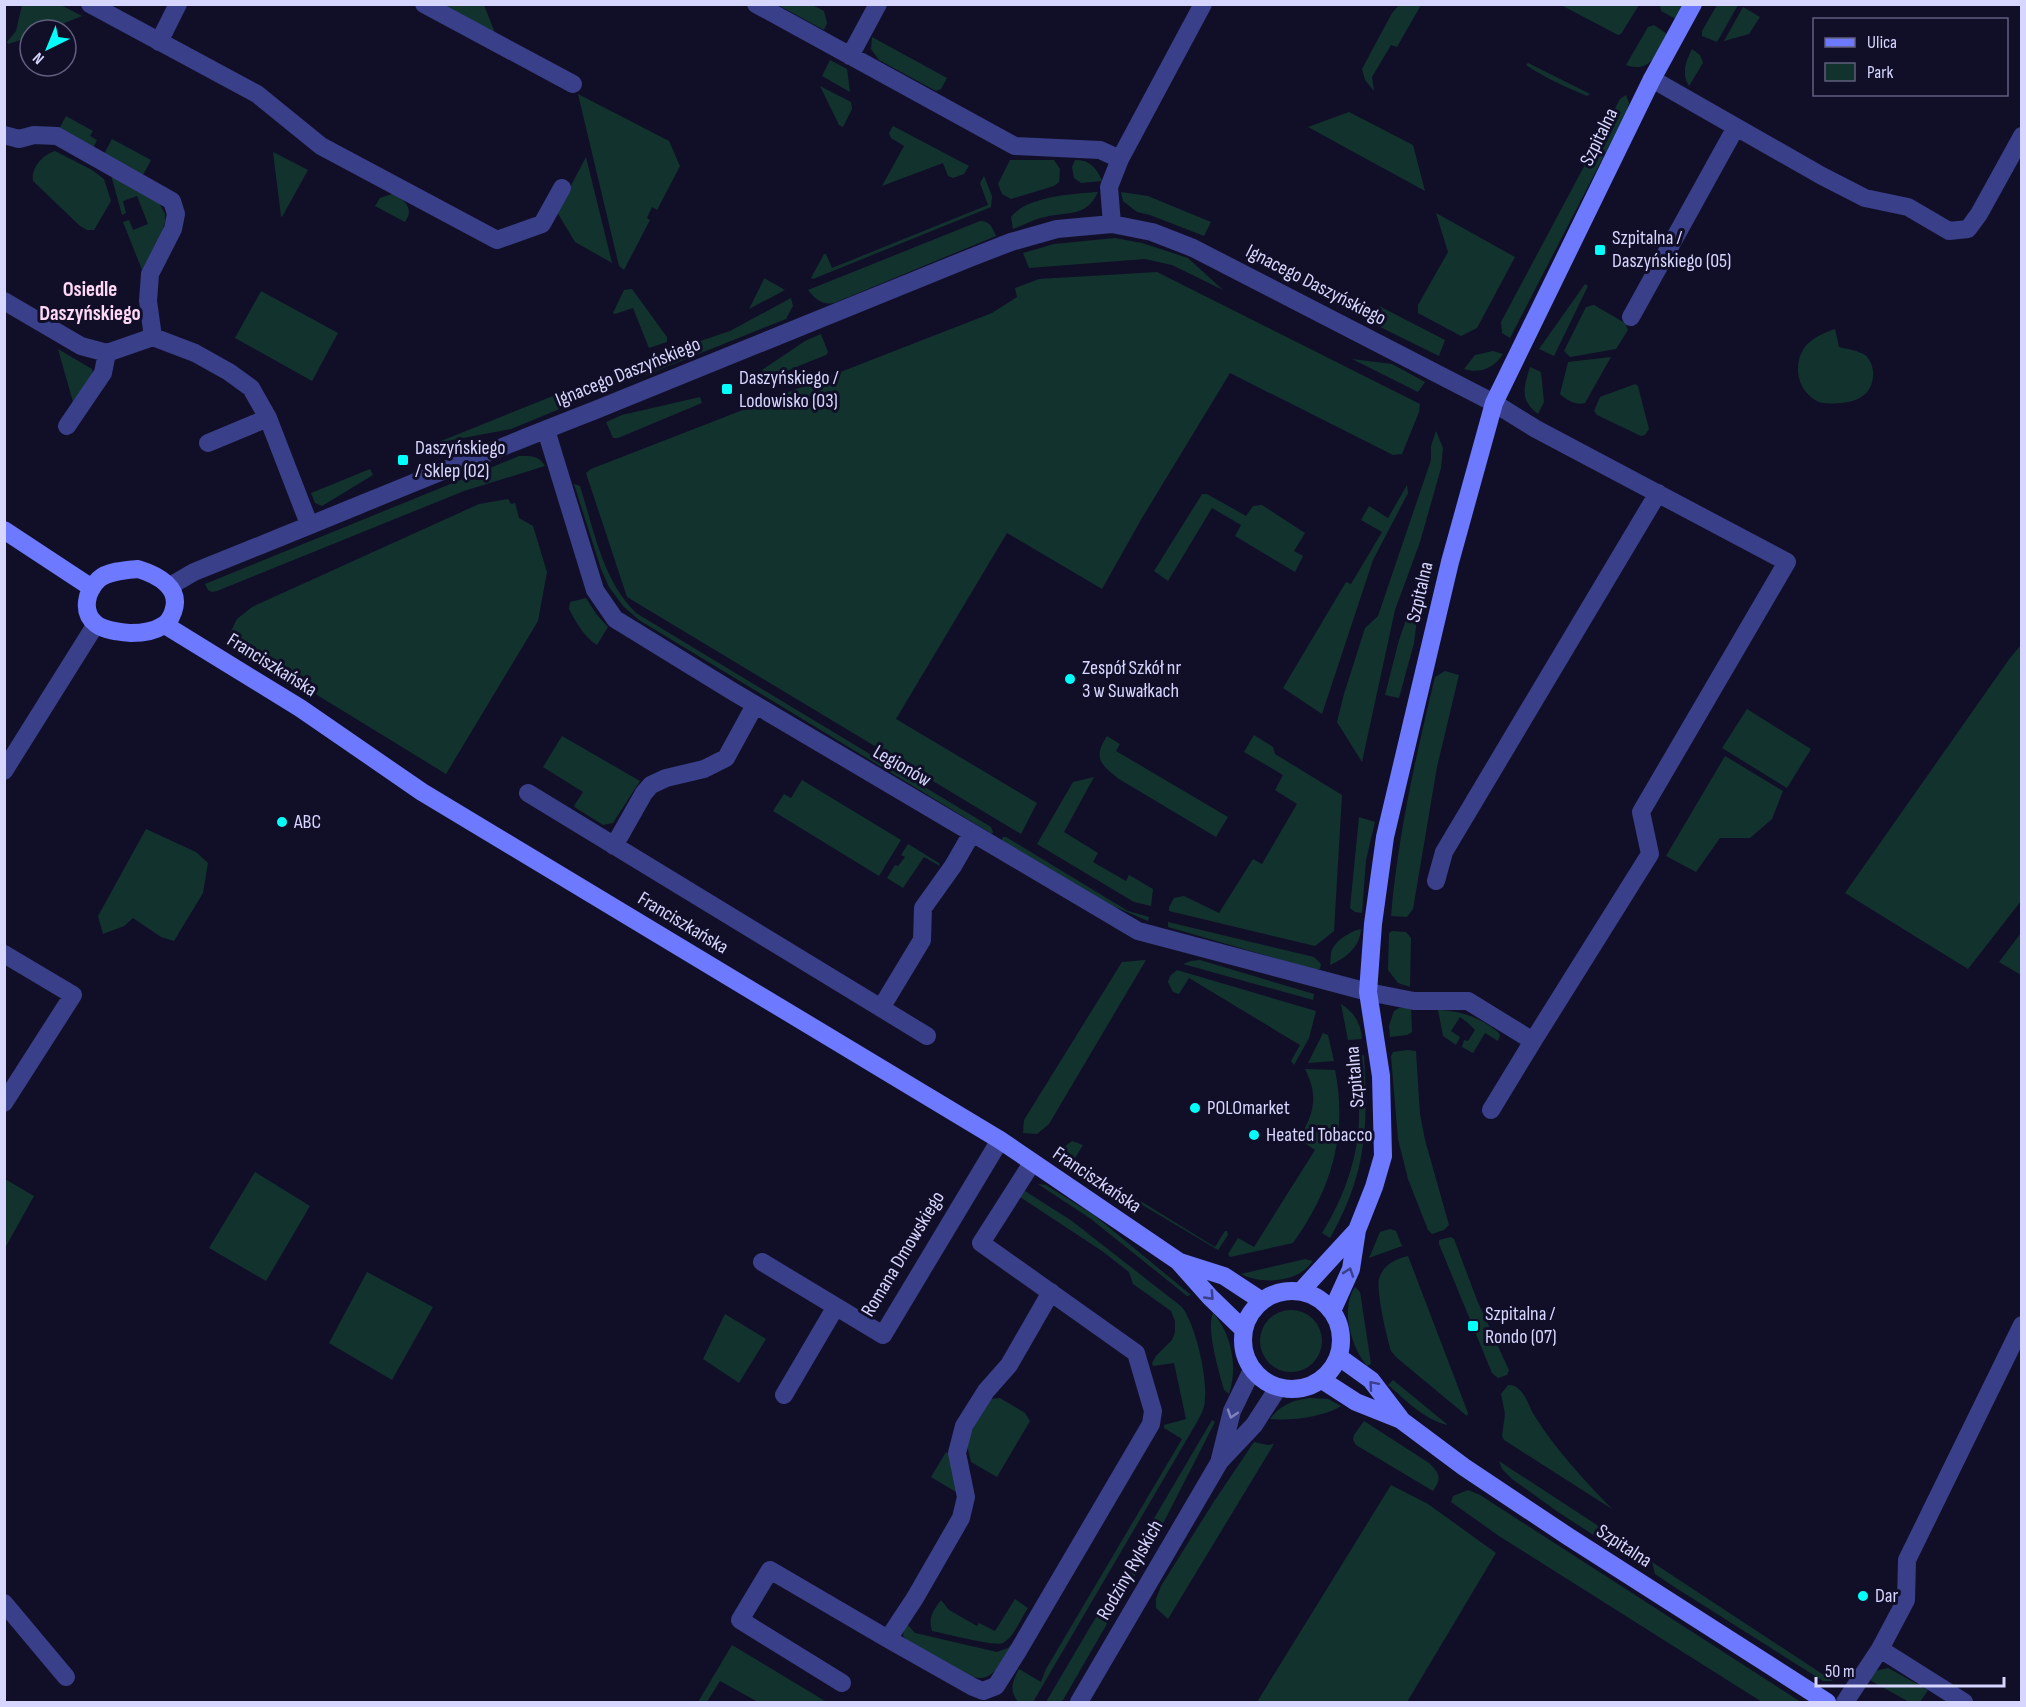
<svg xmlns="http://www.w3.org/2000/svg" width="2026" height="1707" viewBox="0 0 2026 1707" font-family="'Sofia Sans Condensed',sans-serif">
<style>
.green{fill:#12322e}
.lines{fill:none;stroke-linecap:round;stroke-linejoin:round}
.street{stroke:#393f88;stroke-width:18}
.secondary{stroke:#6d7aff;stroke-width:18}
.oneway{stroke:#3a3f89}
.oneway2{stroke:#8083be}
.poi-dot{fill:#02fffc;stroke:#110f28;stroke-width:2}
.labels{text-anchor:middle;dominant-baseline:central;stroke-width:6;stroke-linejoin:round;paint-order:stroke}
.street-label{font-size:20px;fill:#d6d6ff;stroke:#110f28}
.poi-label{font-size:20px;fill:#d6d6ff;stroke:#110f28;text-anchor:start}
.neighbourhood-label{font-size:21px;font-weight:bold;fill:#ffd8f5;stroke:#110f28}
</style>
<rect width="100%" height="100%" fill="#110f28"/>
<path class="green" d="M1400,4L1421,5L1397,47L1391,45L1372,77L1374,91L1365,80L1362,69L1392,13Z
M22,5H61L82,16L47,30H30V37L8,44L7,42L16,31Z
M444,5H484L497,38L441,9Z
M778,5H812L824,11L827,23L824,30Z
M1561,5H1639L1621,34L1618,35Z
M1660,5H1685L1676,19L1661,11Z
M1717,5H1738L1717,42L1702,36V31Z
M1743,7L1760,17L1749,34L1724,41Z
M1654,25L1667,34C1658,52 1651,74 1626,65L1648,27Z
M872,37L947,78L941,89L936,91L879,60L871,49Z
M1692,49L1700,55L1703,63L1689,86C1681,74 1686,61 1692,49Z
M830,60L847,69L850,92L822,76Z
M1528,63L1590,94L1587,96C1566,87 1545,78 1526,65Z
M820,86L851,102L852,109L843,127L839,125Z
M578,94L669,141L680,166L657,210L652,207L647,218L650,220L624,270L619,266Z
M1626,95L1629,103L1627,111L1510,338L1502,333L1501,322L1620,99Z
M1349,112L1413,145L1425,191L1308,127Z
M66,116L93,131L90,136L97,140L93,148L59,129Z
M893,126L969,166L964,174L953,178L948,176L943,163L882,186L904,146L891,138L889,133Z
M112,139L151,160L143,175L104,154Z
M55,151L92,170L104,179L111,201L94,230H87L80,226L33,181C31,167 43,155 55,151Z
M273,152L308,170L282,217L281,216Z
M586,157L612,263L575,242L557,212Z
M1010,160H1054L1060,169L1059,182L1054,186L1011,199L1002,194L998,184Z
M1075,160C1089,159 1097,168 1102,181L1081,183L1074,178L1072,167Z
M111,175L159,203L165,214V222L162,232L142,270L123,222L129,220L133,230L148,224L137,196L123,201L126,213L122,215Z
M984,176L992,196L991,207L813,279L811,278L824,254H826L832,268L988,205L980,183Z
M1098,192C1086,218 1068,211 1045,217C1034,219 1024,225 1013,229L1011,217C1027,196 1073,194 1098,192Z
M1121,192L1148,196L1211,222L1204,236L1150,215L1137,212L1123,201Z
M392,194C404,199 415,208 405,222L375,206L380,198Z
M1436,213L1515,257L1477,328L1461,336L1418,313V305L1448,252Z
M980,221C990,220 993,229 996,236L834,303C822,305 815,299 808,290Z
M1115,238L1142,243L1188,258L1223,290L1172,265L1145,259L1029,268L1023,253L1054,244Z
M1157,272L1420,404L1419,412L1402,454L1393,455L1230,373L1142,518L1102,589L1007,533L896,719L1037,803L1021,834L627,597L586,473L591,469L992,313L1017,297L1015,288L1039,279Z
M764,278L785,290L749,309L764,279Z
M1585,284L1588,286L1554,356L1539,349Z
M632,289L667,337V342L649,348L633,308L615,314L613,313L624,290Z
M261,291L338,333L312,381L235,338Z
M791,298L793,306L786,319L646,375L638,370L635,363L730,331Z
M1594,305L1625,323L1628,330L1616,349L1570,357L1564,351L1586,307Z
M1379,306L1445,340L1439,356L1372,323Z
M1835,329L1839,347C1847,349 1857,350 1865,355C1877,365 1875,386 1864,395C1857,401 1846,403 1838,403C1830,404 1821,404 1815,400C1797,389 1793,365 1804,348C1811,338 1824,333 1835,329Z
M821,334L828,352L826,355L769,378L765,377L762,370L805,341Z
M58,349L92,369L93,374L73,402Z
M1493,351L1503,354C1494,368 1480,374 1464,369L1475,355Z
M1611,357L1585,403C1577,406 1566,400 1560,394L1568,362Z
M1352,359L1392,364L1425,382L1418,392Z
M1530,367L1541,372L1544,402L1538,414C1519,400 1524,387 1530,367Z
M1635,384L1638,386L1649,429L1645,435L1641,436L1597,415L1594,411L1600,397Z
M572,390L579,401L511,429L436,443L563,392Z
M700,397L702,403L618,438H613L606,422L622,415Z
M1436,431L1443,448L1441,468L1420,542L1395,610L1362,762L1337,722L1344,694L1365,628L1378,616L1431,460V446Z
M519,456C530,456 539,455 545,466L464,491L217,591L212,592L208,590L205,584Z
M370,469L373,475L322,506L315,503L311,493Z
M574,484L580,486C594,530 602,579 636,613L991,827L993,832L992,834L639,620L623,606L609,587L601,569Z
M1407,485L1408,493L1373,560L1322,714L1283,688L1346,582L1351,584L1382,532L1361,520L1369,506L1388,518Z
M1202,494H1207L1246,516L1253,506L1262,505L1305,533L1294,551L1303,556L1295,572L1235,536L1241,525L1212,508L1168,581L1154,571Z
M508,499L511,504L515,503L519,518L533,526L547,572L538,621L446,774L234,644L230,633L237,619L252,607L479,504Z
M1414,597L1417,619L1414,643L1399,698L1385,695L1399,640Z
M586,598L597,615L608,627L597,645C584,637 576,622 569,609L570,602Z
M2021,645V901L1968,969L1845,893L2010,658Z
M1445,671L1459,675L1437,767L1413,909L1407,917L1391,916C1398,834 1416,756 1435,677Z
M1747,709L1811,749L1787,788L1722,748Z
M1254,735L1273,747L1275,754L1342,795L1334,931L1315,946L1169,911V907L1174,898L1184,896L1219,913L1253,859L1262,864L1297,804L1275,790L1283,775L1244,752Z
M562,736L640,781L613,823L603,825L576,808L574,806L583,792L543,767Z
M1107,736L1120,744L1116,751L1228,817L1216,837L1119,779C1100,764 1093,758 1107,736Z
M1725,756L1783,791L1772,819L1750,838H1720L1696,872L1666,856Z
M1094,777L1064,832L1098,853L1093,862L1126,881L1129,875L1153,889L1151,906L1134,902L1037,844L1073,782Z
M802,780L901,840L879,876L773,811L784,794L791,798Z
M1359,817L1375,822L1366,860L1362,913L1355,912L1350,908Z
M146,829L196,852L208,863L203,893L174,941L161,937L133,918L124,926L103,934L98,916Z
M1003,837H1006L1128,911L1149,917L1148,921L1104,902L1001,841Z
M908,844L939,863L940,866L924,857L903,888L887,878L895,865L898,866L905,857L901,855Z
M1168,922L1314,957L1321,964L1320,969H1312L1168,927Z
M1361,929C1360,947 1346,958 1330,965C1331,961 1330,954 1332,950C1336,940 1351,931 1361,929Z
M1392,931L1406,932L1411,938L1410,987L1398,983L1388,970L1389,933Z
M2021,933V975L1999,962Z
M1146,960L1049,1124L1037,1134L1023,1133L1024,1120L1122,962Z
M1200,960L1314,994L1313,1000L1183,964L1191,961Z
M1177,970L1316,1011L1309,1038L1294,1065L1291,1061L1300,1045L1189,978L1179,994L1173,992L1168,982L1170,976Z
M1341,1004C1354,1012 1361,1023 1362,1039L1348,1040Z
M1411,1006L1412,1032L1407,1035L1390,1037L1389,1026L1394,1011L1399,1008Z
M1438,1010C1461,1011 1480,1017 1498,1032L1500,1035L1498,1041L1485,1033L1473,1053L1462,1047L1464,1040L1468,1041L1475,1030L1468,1023L1460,1017L1451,1031L1460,1037L1456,1045L1443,1036Z
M1323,1033L1328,1035L1334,1061L1308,1063Z
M1407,1050L1416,1051L1420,1114L1425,1140L1449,1225L1444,1230L1432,1234L1428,1230L1408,1179L1398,1139L1391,1056L1393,1052Z
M1364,1055C1368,1127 1367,1173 1330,1238L1322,1233C1344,1198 1360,1154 1359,1112C1359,1093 1355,1075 1351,1056Z
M1305,1069L1335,1070C1348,1135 1331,1190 1293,1243L1230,1257L1228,1254L1238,1238L1254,1247L1315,1150L1299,1139C1314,1113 1319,1097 1305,1069Z
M1072,1141L1083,1145L1074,1160L1215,1247L1225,1231H1227L1228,1235L1218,1250L1062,1157L1064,1147Z
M255,1172L310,1206L266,1281L209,1248Z
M5,1179L34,1196L5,1248Z
M1038,1184L1046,1185L1094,1215L1191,1295L1187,1296L1091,1219Z
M1025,1191L1072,1221L1182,1307C1196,1326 1207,1376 1205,1399C1205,1407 1201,1415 1197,1422L1033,1702H1018C1009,1690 1012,1682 1019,1669L1041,1682L1046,1669L1182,1439L1164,1428V1425L1186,1419L1174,1363L1153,1366L1152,1363L1156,1356L1172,1340L1175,1332V1321L1171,1311L1133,1284L1129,1272L1102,1251L1020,1197Z
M1390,1229L1396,1231L1402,1246L1369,1258L1380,1232Z
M1451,1237L1454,1239L1477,1300L1507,1366L1509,1370L1507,1375L1498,1378L1492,1373L1439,1244V1240Z
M1408,1256L1468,1413L1467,1416L1397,1358L1391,1351C1387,1338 1376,1291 1379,1279C1383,1265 1395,1259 1408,1256Z
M1305,1259L1313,1261C1310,1264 1307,1269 1303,1271C1286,1283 1258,1283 1241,1274Z
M367,1272L433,1307L392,1380L329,1343Z
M1355,1287L1360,1292L1370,1357L1371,1364L1367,1366C1351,1347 1340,1309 1355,1287Z
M1260 1341a31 31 0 1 1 62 0a31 31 0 1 1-62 0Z
M1213,1313C1232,1334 1238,1368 1229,1394L1224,1390C1219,1371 1206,1330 1213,1313Z
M725,1314L766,1339L739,1383L703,1359Z
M1393,1380L1448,1425C1424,1420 1406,1400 1388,1385Z
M1508,1385C1523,1384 1528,1405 1534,1415C1556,1450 1584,1480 1612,1509L1504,1440L1502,1436L1505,1414L1501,1394Z
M1000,1398L1025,1413L1030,1421L997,1477L971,1462L966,1441L990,1399Z
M1309,1398L1328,1399L1341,1406C1324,1417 1290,1421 1270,1419C1280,1405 1294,1400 1309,1398Z
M1212,1420L1215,1422L1149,1551L1063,1700L1059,1702H1046Z
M1364,1421L1429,1463C1440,1474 1442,1478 1433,1491L1356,1445L1353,1440L1354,1435Z
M1254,1442L1268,1445L1274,1444L1168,1619L1156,1608V1599L1161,1586L1213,1503Z
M946,1452L949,1454L958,1489L956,1492L931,1477Z
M1499,1461L1629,1546L1621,1548L1609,1545L1558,1512L1512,1479L1502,1469Z
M1391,1485L1428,1504L1496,1553L1407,1702H1257Z
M1468,1490L1480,1495L1801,1702H1762L1499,1536L1451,1502L1453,1496Z
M1652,1562L1833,1681H1823L1676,1588L1655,1574Z
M1015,1599L1028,1608C1021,1618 1014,1637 1003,1643C996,1647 943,1633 932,1631C928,1617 933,1611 941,1600L949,1610L977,1626L979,1623L995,1631Z
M907,1624L915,1633L997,1652L1008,1648L1012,1643C1006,1654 999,1672 986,1677C969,1684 925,1652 909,1642L903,1636L904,1630Z
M732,1645L825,1701L823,1702H758L720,1681L707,1702H698Z
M1888,1668L1928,1690L1920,1702H1909L1868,1679L1875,1671Z"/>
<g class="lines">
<path class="street" d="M90,4L257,94L321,146L497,240L542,224L562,188
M424,4L573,84
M756,4L1015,146L1100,150L1120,159L1109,187L1112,224
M159,42L178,4
M850,56L878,4
M1652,79L1822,176L1865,198L1908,207L1949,231L1968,229L1979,214L2022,136
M4,135L19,139L34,135L57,136L172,201L176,214L173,229L150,274L148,301L153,337L107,353L81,346L4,301
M1120,159L1203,4
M1631,317L1736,127
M153,337L195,353L229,372L251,388L268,418
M67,426L103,373L107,353
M208,443L268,418L309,524
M170,586L194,572C327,519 459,463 593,411L970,258L1011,242L1057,229L1112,224L1152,232L1193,248L1494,403L1536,429L1787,562L1641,812L1650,854L1533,1041L1468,1001H1414L1368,992L1138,931L732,691L615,619L595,590L546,430
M4,771L96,624
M528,793L927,1036
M614,846L644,793L651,785L666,778L704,769L726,758L755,705
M1436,881L1444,852L1658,493
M4,954L73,995L4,1103
M881,1008L922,940L923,908L953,866L972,833
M1491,1110L1533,1041
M762,1262L883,1335L1000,1140
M784,1395L835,1308
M1220,1459L1232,1411L1252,1370
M4,1603L66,1677
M888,1639L915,1598L961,1518L966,1497L957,1453L964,1426L986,1391L1009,1365L1051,1292
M1880,1649L1964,1702
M842,1683L740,1620L770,1570L888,1639L973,1687L983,1691L996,1686L1018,1651L1151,1424L1153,1411L1136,1353L981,1243L1032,1163
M1079,1702L1220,1461L1254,1425L1278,1388
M1845,1702L1880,1649L1906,1600L1907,1560L2022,1325"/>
<path class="secondary" d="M4,530L92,588
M138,569C158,575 182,588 173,612C171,618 168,623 162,626C153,632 141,633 131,633C120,632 105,631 96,624C81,612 86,591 99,579C108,571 126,570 138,569Z
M165,625L300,708L422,792L1000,1140L1178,1261L1210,1297L1243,1329
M1180,1262L1224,1276L1262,1301
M1243 1340a49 49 0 1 1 98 0a49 49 0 1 1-98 0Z
M1301,1291L1357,1230
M1332,1311L1351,1269L1357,1230L1374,1187L1383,1156L1381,1076L1368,992L1373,924L1385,837L1450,562L1494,403L1652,79L1693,4
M1339,1357L1371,1380L1400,1418
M1322,1380L1356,1402L1401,1420L1464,1467L1569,1537L1827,1702"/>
</g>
<defs><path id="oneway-chevron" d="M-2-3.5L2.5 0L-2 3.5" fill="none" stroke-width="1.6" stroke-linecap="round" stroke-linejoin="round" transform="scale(1.5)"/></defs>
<g class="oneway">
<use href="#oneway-chevron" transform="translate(1349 1272) rotate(-71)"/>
<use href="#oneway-chevron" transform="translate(1210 1296) rotate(46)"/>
<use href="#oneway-chevron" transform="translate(1373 1385) rotate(-131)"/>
</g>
<use class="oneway2" href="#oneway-chevron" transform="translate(1232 1414) rotate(108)"/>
<g class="poi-dot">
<rect x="1594" y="244" width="12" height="12" rx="3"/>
<rect x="721" y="383" width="12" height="12" rx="3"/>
<rect x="397" y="454" width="12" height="12" rx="3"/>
<circle cx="1070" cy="679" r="6"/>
<circle cx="282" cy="822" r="6"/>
<circle cx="1195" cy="1108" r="6"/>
<circle cx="1254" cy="1135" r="6"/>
<rect x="1467" y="1320" width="12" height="12" rx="3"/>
<circle cx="1863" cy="1596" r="6"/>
</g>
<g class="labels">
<g class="street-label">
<text transform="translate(1599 137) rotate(-64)">Szpitalna</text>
<text transform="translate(1316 285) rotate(27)">Ignacego Daszyńskiego</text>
<text transform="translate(628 372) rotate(-22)">Ignacego Daszyńskiego</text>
<text transform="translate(1420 592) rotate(-77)">Szpitalna</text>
<text transform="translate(272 665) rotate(32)">Franciszkańska</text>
<text transform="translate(902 766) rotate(30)">Legionów</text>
<text transform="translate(683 923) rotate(31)">Franciszkańska</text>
<text transform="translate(1355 1077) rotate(-95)">Szpitalna</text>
<text transform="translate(1097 1180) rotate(34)">Franciszkańska</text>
<text transform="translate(903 1254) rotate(-59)">Romana Dmowskiego</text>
<text transform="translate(1624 1546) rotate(33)">Szpitalna</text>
<text transform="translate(1130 1570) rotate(-60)">Rodziny Rylskich</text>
</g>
<g class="poi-label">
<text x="1612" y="238">Szpitalna /<tspan x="1612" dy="23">Daszyńskiego (05)</tspan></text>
<text x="739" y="378">Daszyńskiego /<tspan x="739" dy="23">Lodowisko (03)</tspan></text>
<text x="415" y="448">Daszyńskiego<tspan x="415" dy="23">/ Sklep (02)</tspan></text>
<text x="1082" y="668">Zespół Szkół nr<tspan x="1082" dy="23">3 w Suwałkach</tspan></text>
<text x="294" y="822">ABC</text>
<text x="1207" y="1108">POLOmarket</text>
<text x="1266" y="1135">Heated Tobacco</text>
<text x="1485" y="1314">Szpitalna /<tspan x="1485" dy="23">Rondo (07)</tspan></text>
<text x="1875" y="1596">Dar</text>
</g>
<g class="neighbourhood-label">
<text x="90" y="289">Osiedle<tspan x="90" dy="24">Daszyńskiego</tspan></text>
</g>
</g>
<rect width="2026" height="1707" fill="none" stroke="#d6d6ff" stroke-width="12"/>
<rect x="1813" y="18" width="195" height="78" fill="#110f28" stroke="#605f7e" stroke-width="1.5"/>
<rect x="1825" y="38" width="30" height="9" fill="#6d7aff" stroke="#605f7e" stroke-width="1.5"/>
<text x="1867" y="48" font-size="18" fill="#d6d6ff">Ulica</text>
<rect x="1825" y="63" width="30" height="18" fill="#12322e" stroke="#605f7e" stroke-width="1.5"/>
<text x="1867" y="78" font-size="18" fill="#d6d6ff">Park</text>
<g transform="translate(48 48) rotate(223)"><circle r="28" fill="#110f28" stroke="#605f7e" stroke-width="1.5"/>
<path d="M0-4.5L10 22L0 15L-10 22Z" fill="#02fffc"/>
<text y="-9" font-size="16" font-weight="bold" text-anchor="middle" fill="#d6d6ff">N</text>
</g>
<path d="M1816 1677v9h188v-9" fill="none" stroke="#d6d6ff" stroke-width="3"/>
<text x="1825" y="1677" font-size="18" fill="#d6d6ff" stroke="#110f28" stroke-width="4.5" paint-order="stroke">50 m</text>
</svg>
